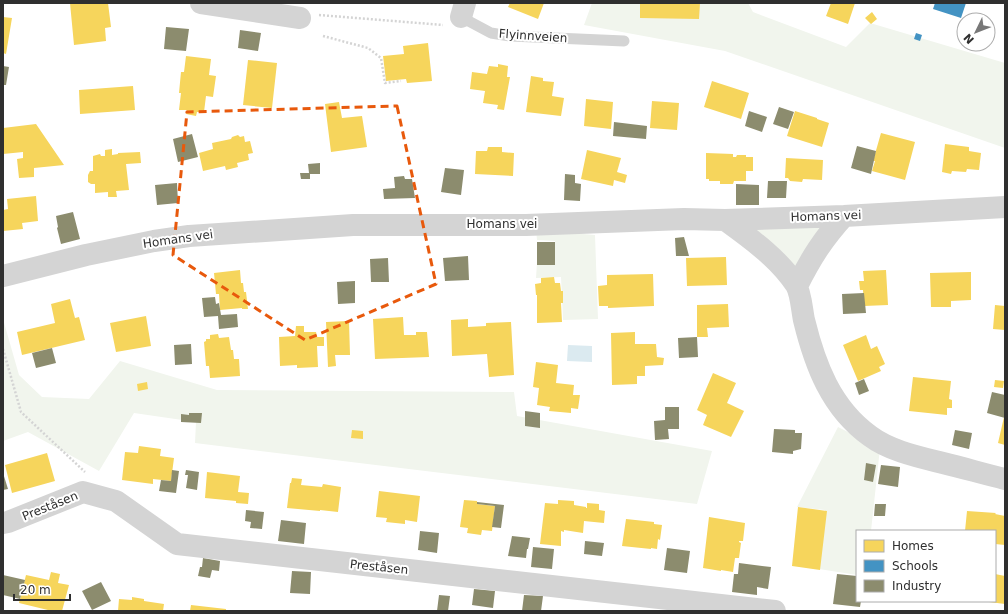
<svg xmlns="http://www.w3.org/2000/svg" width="1008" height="614" viewBox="0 0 1008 614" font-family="'DejaVu Sans',sans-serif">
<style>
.green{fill:#f1f5ed}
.water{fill:#dbeaf0}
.homes{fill:#f6d55c}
.schools{fill:#4393c3}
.industry{fill:#8c8c6e}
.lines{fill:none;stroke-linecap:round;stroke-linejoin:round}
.path{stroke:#d4d4d4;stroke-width:2.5;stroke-dasharray:2 2;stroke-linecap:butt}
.service{stroke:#d4d4d4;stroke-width:11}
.minor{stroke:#d4d4d4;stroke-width:22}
.marked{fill:none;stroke:#e8590c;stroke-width:3;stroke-dasharray:8 5;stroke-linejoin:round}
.labels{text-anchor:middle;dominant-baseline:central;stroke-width:4;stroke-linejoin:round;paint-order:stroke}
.street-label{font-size:12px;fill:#2f2f2f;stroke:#fff}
</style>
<rect width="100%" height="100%" fill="#fff"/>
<path class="green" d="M592,3H748L753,12L846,47L870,23L1005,63V148L725,51L584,25Z
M746,222H829L796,268Z
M536,230L595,235L598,319L563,320L561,277L536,278L537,263H555V241L537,240Z
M3,319L19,375L42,397L89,399L120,361L217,390L514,392L517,416L712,451L697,504L195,443L196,422L134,413L99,471L28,432L3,441Z
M838,427L880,448L871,531H857V575L819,569L825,510L797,507Z"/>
<path class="water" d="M568,345L592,346V362L567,361Z"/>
<path class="homes" d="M70,3H108L111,27L105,28L106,41L74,45Z
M510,3H544L538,19L508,7Z
M640,3H700L699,19L640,18Z
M831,3H855L848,24L826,16Z
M872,12L877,19L871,24L865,18Z
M3,17L12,18L6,54L3,53Z
M428,43L432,81L407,83L406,79L386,81L383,56L404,54L403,46Z
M186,56L211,59L209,75L216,76L213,97L206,96L204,112H197L196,116L186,114L187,110H179L181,93H179L181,72H184Z
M248,60L277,63L272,108L243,105Z
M498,64L508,66L507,77H510L504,110L497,109L498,105L483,103L485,91L470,89L472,72L487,74L489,66L498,67Z
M531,76L543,78V81L554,82L552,96L564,98L561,116L526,112Z
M712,81L749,93L741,119L704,107Z
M133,86L135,110L80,114L79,90Z
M586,99L613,102L611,129L584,126Z
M652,101L679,103L677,130L650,128Z
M339,102L342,118L362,116L367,147L331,152L325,104Z
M795,111L817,118V119L829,123L822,147L787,136Z
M36,124L64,165L34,168V177L19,178L17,159L23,158V152L3,154V128Z
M881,133L915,142L905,180L872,171L875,161H873Z
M238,135L240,137L244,136L245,142L250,141L253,153L248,154L249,160L237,163L238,167L226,170L225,166L203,171L199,153L213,149L212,143L231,139L232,137Z
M945,144L969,147V151L981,153L979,170L967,169L966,172L952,171L951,174L942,172Z
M488,147H502V152L514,153L513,176L475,174L476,151H487Z
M112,149V155L118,154V153L140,152L141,163L126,164L129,190L116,191L117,197H108V192L95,193V184H91L88,182V175L90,171H93V156L100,154L101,156H105V150Z
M587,150L621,158L617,172L627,175L625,183L614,180L613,186L581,179Z
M706,153L733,154V157H736L737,155H746V157H753V171H746V181H734L733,184H720V181H709V179H706Z
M786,158L823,160L822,180L803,179L802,182L790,181L788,178H785Z
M36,196L38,221L22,223L23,229L3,231V210L8,209L7,199Z
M726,257L727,285L687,286L686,258Z
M240,270L241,283H243L244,292H246L248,309H242V308L220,310L219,294H216L214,273Z
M886,270L888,305L864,306L863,290H860L859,281H864L863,271Z
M971,272V300L951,301V307H931L930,273Z
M653,274L654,306L608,308V306H599L598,286L607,285V275Z
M554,277L555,283H560L561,291H563V303H561L562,322L537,323V295H536L535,284L541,283V278Z
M70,299L75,318L79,317L85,340L22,355L17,332L55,323L51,304Z
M728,304L729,327L707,328L708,337H697V305Z
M995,305L1005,306V330L993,329Z
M146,316L151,346L116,352L110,323Z
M403,317L404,335H416V332H427L429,357L375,359L373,319Z
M468,319V327L486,326V323L511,322L514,375L489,377L487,354L452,356L451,320Z
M349,321L350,355H335L336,366L328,367L326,322Z
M296,326H304V332H316L317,337H324V346H317L318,367L297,368V365L280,366L279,337L295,336Z
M635,332V344H656L657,357L664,358L663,365L645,366V376H637V384L612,385L611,333Z
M218,334L219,338L229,337L231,350H233L234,359H239L240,376L210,378L209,366H206L204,342L206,341V339H210V335Z
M866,335L871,349L877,346L885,364L879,367L881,371L858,381L843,345Z
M536,362L558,365L556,383L574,385L573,395H580L578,409L571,408V413L549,411L550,407L537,405L539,388L533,387Z
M713,373L736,383L727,403L744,411L731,437L703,425L707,415L697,410Z
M913,377L951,381L949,399L952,400V408H947V415L909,411Z
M995,380L1004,381L1003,388L994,387Z
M147,382L148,389L138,391L137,384Z
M1004,417H1005V445L998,443Z
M352,430L363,431V439L351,438Z
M139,446L161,449L160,456L174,458L171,481L153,479V484L122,480L125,452L138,453Z
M47,453L55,481L12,493L5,465Z
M207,472L240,476L238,492L249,493L248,504L236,503V501L205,498Z
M292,478L302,479L301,485L322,487L323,484L341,487L338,512L320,510V511L287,508L290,483H291Z
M379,491L420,496L417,522L405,520V524L386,522L387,518L376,517Z
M464,500L477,501V504L495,506L492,531L482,530L481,535L467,533L468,528L460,527Z
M558,500L574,501V505L586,507V508H587V503L599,504V510L605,511L604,523L584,521L583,533L564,530V532L561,531V546L540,544L545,503L558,504Z
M798,507L827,511L820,570L792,566Z
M967,511L996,513L995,514L1005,516V545L995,544V531H965Z
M709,517L745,523L743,541H739V542L741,543L739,558H735L733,572L721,570V571L703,568Z
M626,519L654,522V524L662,525L660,540L658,539L657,549L651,548V549L622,546Z
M51,572L60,574L58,583L69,585L62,611H52L19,603L26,575L49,580Z
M995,574L1005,576V604L989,602L995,601Z
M132,597L144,599V601L164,604L163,611H118L119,599L132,600Z
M191,605L226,609V611H190Z"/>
<path class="schools" d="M935,3H966L961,18L933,9Z
M916,33L922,35L920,41L914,39Z"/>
<path class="industry" d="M166,27L189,29L186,51L164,49Z
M240,30L261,33L258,51L238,48Z
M3,66L9,67L6,85H3Z
M779,107L794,112L788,129L773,124Z
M749,111L767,117L762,132L745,126Z
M614,122L647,126L646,139L613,136Z
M192,134L198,157L178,162L173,139Z
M857,146L876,151L871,174L851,168Z
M320,163V174H310V179H301L300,173H309L308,164Z
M445,168L464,170L461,195L441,192Z
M565,174L575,175V183L581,184L580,201L564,200Z
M404,176L405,179H412L415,198L384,199L383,189L395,188L394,177Z
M768,181H787L786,198H767Z
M177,183L178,203L157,205L155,185Z
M736,184L759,185V205H736Z
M73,212L80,239L61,244L57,228L58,227L56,216Z
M684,237L689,256H676L675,238Z
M537,242H555V265H537Z
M468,256L469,280L445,281L443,258Z
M388,258L389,282H371L370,259Z
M355,281V303L338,304L337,282Z
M864,293L866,313L843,314L842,294Z
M215,297L216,304L219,303L221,315L237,314L238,327L219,329L218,316L204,317L202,298Z
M697,337L698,357L679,358L678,338Z
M191,344L192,364L175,365L174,345Z
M52,348L56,363L36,368L32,353Z
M864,379L869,391L859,395L855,383Z
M992,392L1005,395V418L987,413Z
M665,407H679V429H668L669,439L655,440L654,421L665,420Z
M525,411L540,413V428L525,426Z
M189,413H202L201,423L181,422V414L189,415Z
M774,429L795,430V433H802L801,449L793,451V454L772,452Z
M955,430L972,433L969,449L952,445Z
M866,463L876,465L873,482L864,480Z
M881,465L900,467L898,487L878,484Z
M172,470L179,471L176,493L159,491L161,480L171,481Z
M186,470L199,472L197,490L186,488L188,475H185Z
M3,473L8,489L3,490Z
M477,502L504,505L501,528L492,527L495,506L477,504Z
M875,504H886L885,516H874Z
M246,510L264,512L262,529L250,528L251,522L245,521Z
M281,520L306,523L304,544L278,541Z
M420,531L439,533L437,553L418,550Z
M512,536L530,538L528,549H527L526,558L508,556Z
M585,541L604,543L602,556L584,554Z
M533,547L554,549L552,569L531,567Z
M667,548L690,551L687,573L664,570Z
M203,558L220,561L219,571L212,570L210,578L198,576L200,567H202Z
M739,563L771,567L768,589L757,587V595L732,592L734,574H738Z
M292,571L311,572L310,594L290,593Z
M837,574L857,576V601H861L860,607L833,604Z
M3,575L25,580L20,599L3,595Z
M101,582L111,601L92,610L82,591Z
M474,589L495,591L493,608L472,605Z
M439,595L450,596L448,611H437Z
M524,595L543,596L541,611H522Z"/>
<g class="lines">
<path class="path" d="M319,15L443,25
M323,36L368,48L381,58L385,83L401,81
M3,349L21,412L85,472"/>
<path class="service" d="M461,17L491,33L510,36L624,41"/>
<path class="minor" d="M201,3L300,18
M461,17L465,3
M725,220C751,239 778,258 796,285C801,293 802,311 804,320C815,365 831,408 870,436C890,451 919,457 943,463C964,468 984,474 1005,479
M3,276L86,255L154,241L189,236L265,231L353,225H526L684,219L725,220L844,216L1005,207
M797,286C811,258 823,239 844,216
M3,523L8,522L83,492L116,501L177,544L775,611"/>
</g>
<path class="marked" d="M397,106L436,284L305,340L173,255L187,112Z"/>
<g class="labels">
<g class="street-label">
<text transform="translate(533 36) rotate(4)">Flyinnveien</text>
<text transform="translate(826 216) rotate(-2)">Homans vei</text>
<text x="502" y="224">Homans vei</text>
<text transform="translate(178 239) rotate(-8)">Homans vei</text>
<text transform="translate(50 506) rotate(-22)">Preståsen</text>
<text transform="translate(379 567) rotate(6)">Preståsen</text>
</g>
</g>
<rect width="1008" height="614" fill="none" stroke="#2f2f2f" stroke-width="8"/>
<rect x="856" y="530" width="140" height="72" fill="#ffffff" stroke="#acacac"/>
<rect x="864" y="540" width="20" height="12" fill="#f6d55c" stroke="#acacac"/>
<text x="892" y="550" font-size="12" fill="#2f2f2f">Homes</text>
<rect x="864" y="560" width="20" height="12" fill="#4393c3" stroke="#acacac"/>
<text x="892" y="570" font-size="12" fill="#2f2f2f">Schools</text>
<rect x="864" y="580" width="20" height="12" fill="#8c8c6e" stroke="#acacac"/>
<text x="892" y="590" font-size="12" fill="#2f2f2f">Industry</text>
<g transform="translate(976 32) rotate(227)"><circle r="19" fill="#ffffff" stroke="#acacac"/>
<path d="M0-3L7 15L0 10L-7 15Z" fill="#787878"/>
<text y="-6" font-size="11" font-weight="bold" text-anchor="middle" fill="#2f2f2f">N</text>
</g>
<path d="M14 594v6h56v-6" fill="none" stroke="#2f2f2f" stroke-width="2"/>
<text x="20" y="594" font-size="12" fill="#2f2f2f" stroke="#ffffff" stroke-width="3" paint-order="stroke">20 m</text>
</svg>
